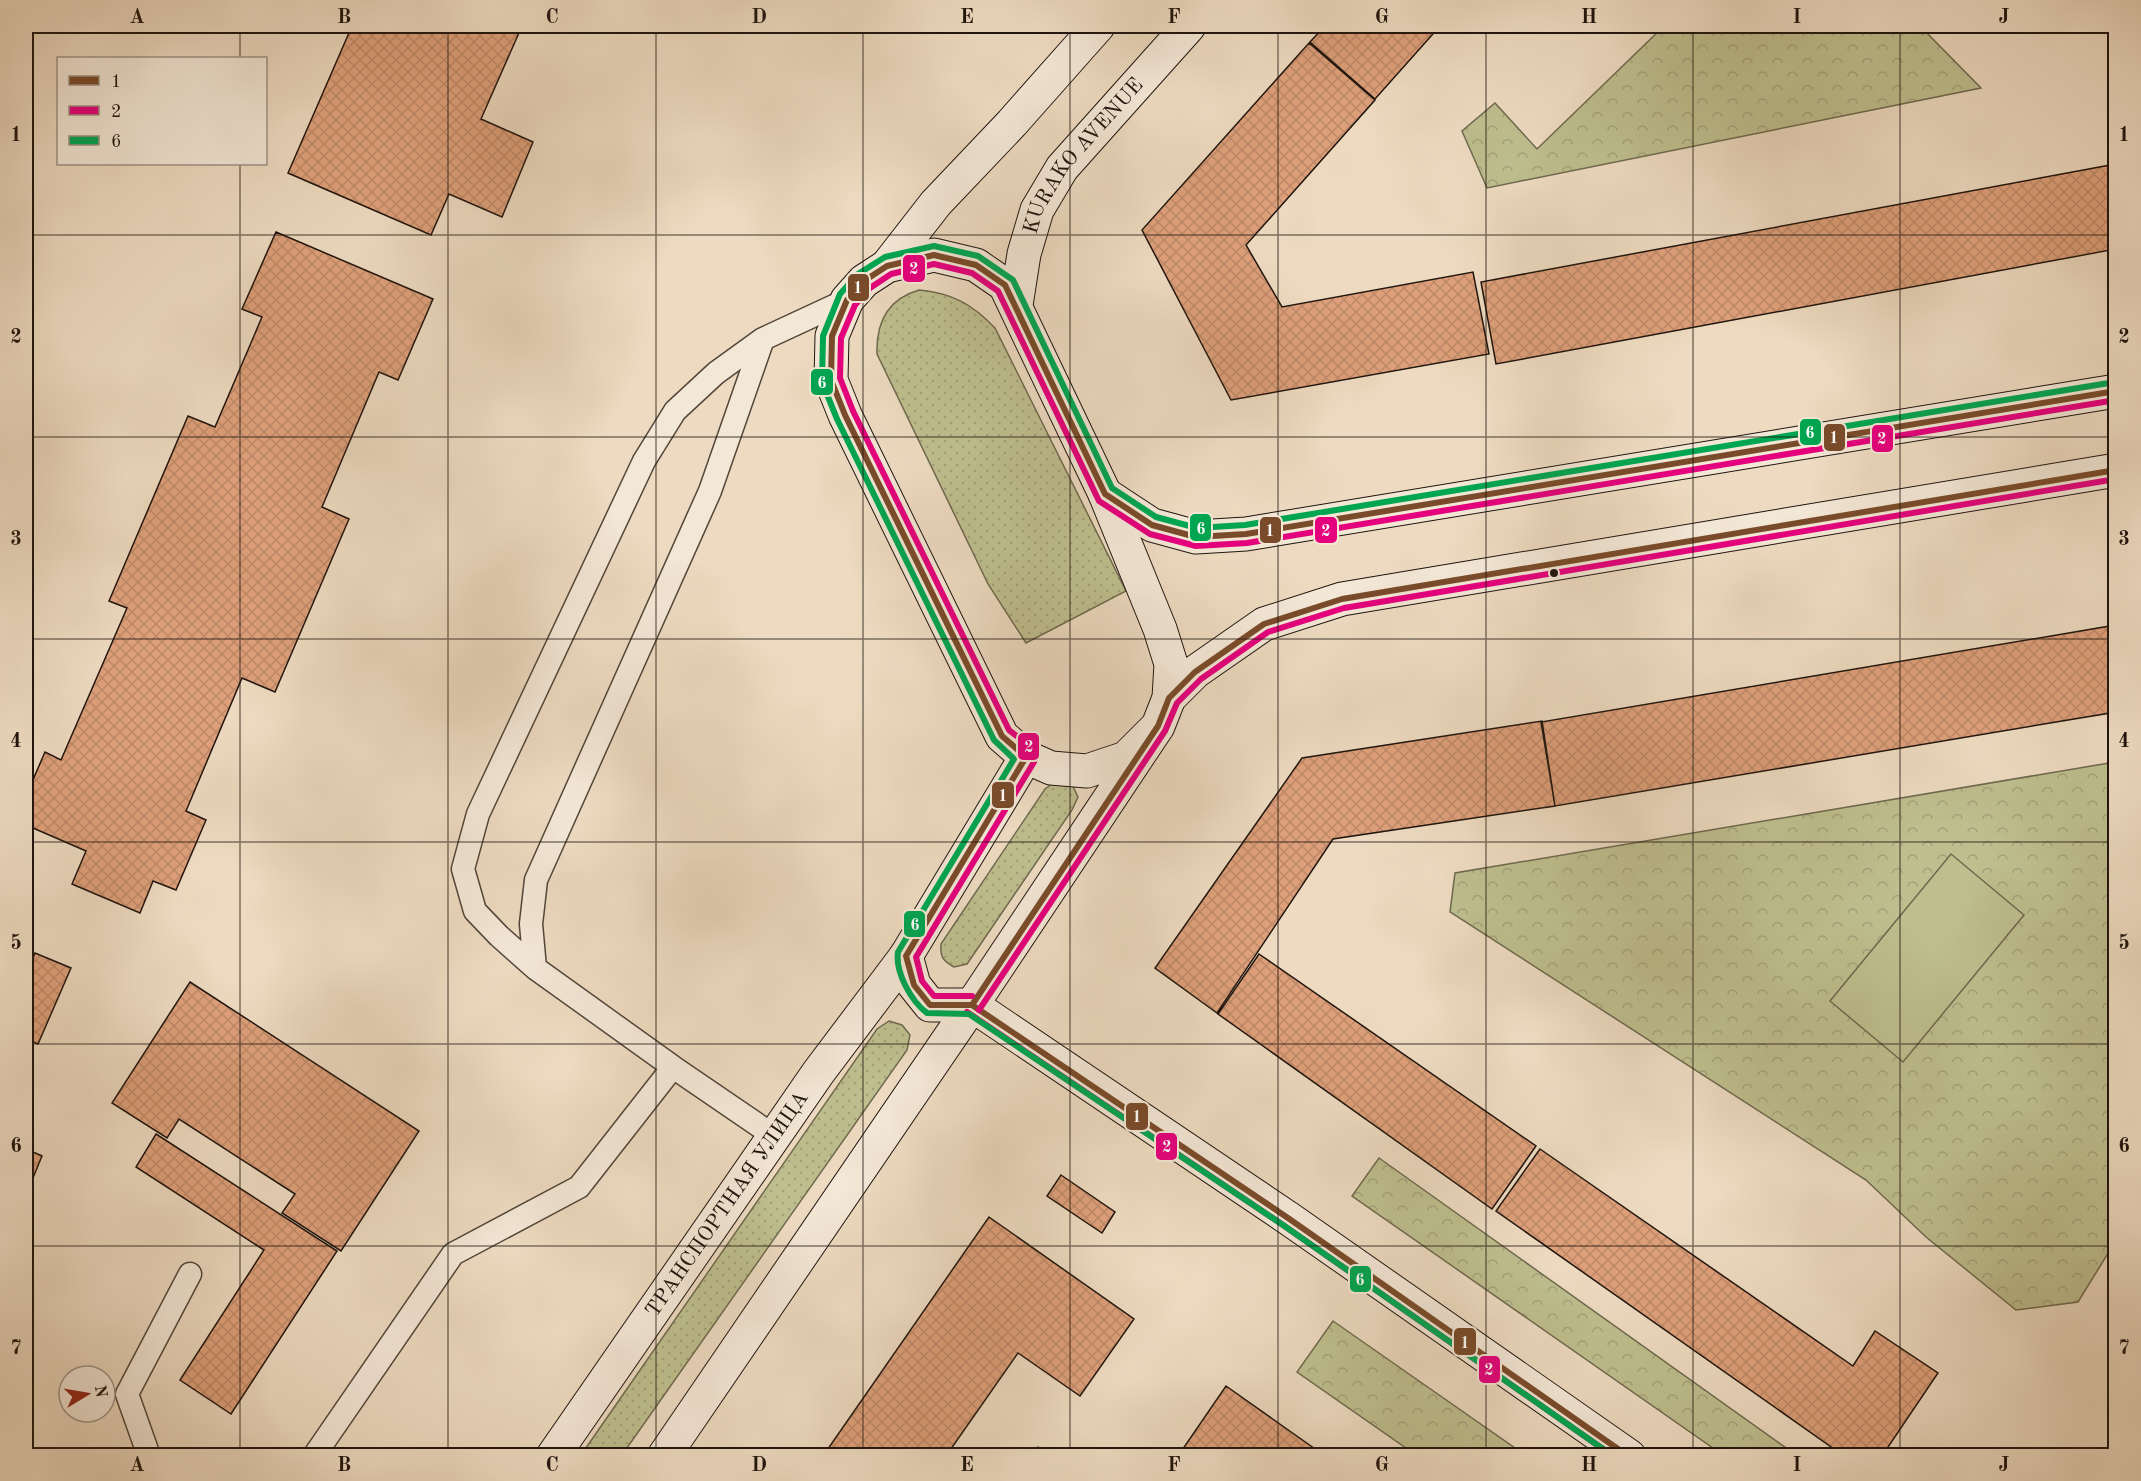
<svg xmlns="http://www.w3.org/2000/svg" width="2141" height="1481" viewBox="0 0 2141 1481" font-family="'Old Standard TT',serif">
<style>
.green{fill:url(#green-dots);stroke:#6e694e;stroke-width:1.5}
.forest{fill:url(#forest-crowns);stroke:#6e694e;stroke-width:1.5}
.pitch{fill:#bebe8e;stroke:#6e694e;stroke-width:1.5}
.building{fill:url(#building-cross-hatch);stroke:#1f140e;stroke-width:1.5}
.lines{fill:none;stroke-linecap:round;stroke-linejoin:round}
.service-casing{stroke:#52463a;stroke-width:25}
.secondary-casing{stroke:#1f140e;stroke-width:35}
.service{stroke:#f3e7d6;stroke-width:22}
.secondary{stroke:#f3e7d6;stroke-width:33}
.bus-1-casing{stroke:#f3e7d6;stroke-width:10}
.bus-2-casing{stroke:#f3e7d6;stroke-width:10}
.bus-3-casing{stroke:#f3e7d6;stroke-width:10}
.bus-1{stroke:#7a4b2a;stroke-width:6}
.bus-2{stroke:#e5007d;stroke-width:6}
.bus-3{stroke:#00a651;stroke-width:6}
.grid{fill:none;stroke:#1f140e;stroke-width:1.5;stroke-opacity:0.55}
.bus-dot{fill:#1f140e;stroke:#f3e7d6;stroke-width:2}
.labels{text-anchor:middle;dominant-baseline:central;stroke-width:4.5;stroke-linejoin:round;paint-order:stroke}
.street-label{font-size:21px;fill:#1f140e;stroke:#f3e7d6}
.line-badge{stroke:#f3e7d6;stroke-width:2}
.badge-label{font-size:16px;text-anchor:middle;font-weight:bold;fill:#fff}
.neatline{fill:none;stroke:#1f140e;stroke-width:2}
.grid-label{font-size:20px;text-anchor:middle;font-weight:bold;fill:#1f140e}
</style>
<defs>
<pattern id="green-dots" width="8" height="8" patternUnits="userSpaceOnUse" patternTransform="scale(1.5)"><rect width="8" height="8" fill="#bebe8e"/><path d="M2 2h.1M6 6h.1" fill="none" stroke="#a3a279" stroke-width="1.8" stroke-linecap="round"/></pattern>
<pattern id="forest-crowns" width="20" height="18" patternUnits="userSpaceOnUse" patternTransform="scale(1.5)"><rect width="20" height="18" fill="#bebe8e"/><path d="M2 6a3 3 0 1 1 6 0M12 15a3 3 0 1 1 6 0" fill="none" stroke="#a3a279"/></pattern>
<pattern id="building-cross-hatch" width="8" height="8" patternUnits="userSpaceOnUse" patternTransform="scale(1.5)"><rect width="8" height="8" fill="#dea07a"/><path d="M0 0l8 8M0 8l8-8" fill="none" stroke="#be8968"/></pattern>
</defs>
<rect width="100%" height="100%" fill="#eddac0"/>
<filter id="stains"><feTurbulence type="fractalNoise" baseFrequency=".00333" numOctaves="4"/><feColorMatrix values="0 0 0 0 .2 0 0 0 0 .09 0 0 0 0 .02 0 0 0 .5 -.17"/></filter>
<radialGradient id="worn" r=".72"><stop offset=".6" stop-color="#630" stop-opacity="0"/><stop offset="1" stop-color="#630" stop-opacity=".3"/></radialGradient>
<path class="green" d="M919,290C952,293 972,304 995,328L1126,591L1026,643L988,584L877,354C876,323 888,299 919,290Z
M1059,779L1072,784L1078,797L1072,810L967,964L954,967C943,961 940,957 941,944L1045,789Z
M889,1021L902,1025L910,1035L907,1050L622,1455H581L877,1029Z"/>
<path class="forest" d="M1664,26H1920L1981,88L1487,188L1462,131L1495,103L1537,149Z
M2115,762V1242L2078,1302L2016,1310L1926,1237L1866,1180L1450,912L1455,873Z
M1379,1158L1796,1455H1723L1352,1196Z
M1333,1321L1525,1455H1416L1297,1372Z"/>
<path class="pitch" d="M1951,854L2024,915L1903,1062L1830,1001Z"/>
<path class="building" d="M352,26H522L481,119L533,142L502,217L449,194L431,235L288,173Z
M1325,26H1440L1375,99L1310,42Z
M1309,43L1375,100L1246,245L1282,307L1473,272L1489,354L1231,400L1142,230Z
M2116,164V249L1496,364L1481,282Z
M276,232L433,299L398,380L379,372L322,507L349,519L275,692L242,678L186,811L206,820L176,890L153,881L140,913L72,884L86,851L26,825V796L45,752L61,760L127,608L109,601L188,416L215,427L262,317L242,309Z
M2116,625V712L1555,806L1541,722Z
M1542,721L1555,806L1333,839L1217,1013L1155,968L1302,758Z
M35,953L71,968L38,1044L26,1039V975Z
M1259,954L1536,1146L1492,1209L1218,1014Z
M190,982L419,1131L341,1251L282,1213L295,1194L179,1119L167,1138L112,1103Z
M156,1134L337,1251L231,1414L180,1380L264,1250L136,1167Z
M26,1149L42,1156L26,1195Z
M1540,1149L1853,1366L1875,1331L1938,1373L1882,1456H1844L1496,1211Z
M1061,1175L1115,1212L1102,1233L1047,1196Z
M989,1217L1134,1319L1080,1396L1018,1353L946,1456H823Z
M1226,1386L1325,1456H1178Z
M1038,1447L1050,1456H1032Z"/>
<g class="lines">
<defs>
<path id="service" d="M535,968L531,924L536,880L710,491L763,339
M774,1136L673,1067L535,968L499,936L475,911L463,869L478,814L644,461L675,411L716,373L763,339L847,300
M149,1456L127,1394L190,1274
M314,1456L453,1254L579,1187L673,1067"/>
<g id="secondary">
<path d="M887,266L936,203L1012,123L1098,26"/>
<path id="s1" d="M1016,305L1024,254L1037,210L1062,168L1189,26"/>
<path d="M1105,494L1152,525L1196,537L1246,534L2116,391"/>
<path d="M1169,698L1195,672L1264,624L1342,599L2116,470"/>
<path d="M906,956L914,985L930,1005H972"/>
<path d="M972,1005L1288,1218L1629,1456"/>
<path id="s2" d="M553,1456L818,1073L906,956L1026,757"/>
<path d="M664,1456L972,1005L1158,726L1169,698L1171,664L1160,629L1105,494L1005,285L976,265L934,255L887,266L864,281L847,300L832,336L831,380L845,415L1002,736L1026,757L1051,768L1087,771L1126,758L1158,726"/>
</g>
</defs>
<use href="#service" class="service-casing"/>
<use href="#secondary" class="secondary-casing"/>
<use href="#service" class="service"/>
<use href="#secondary" class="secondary"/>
<defs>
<path id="bus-1" d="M972,1005H930L914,985L906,956L1026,757L1002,736L845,415L831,380L832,336L847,300L864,281L887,266L934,255L976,265L1005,285L1105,494L1152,525L1196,537L1246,534L2116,391
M972,1005L1158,726L1169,698L1195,672L1264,624L1342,599L2116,470
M972,1005L1288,1218L1628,1456"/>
<path id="bus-2" d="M972,996H934L922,981L916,957L1034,762C1037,748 1018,738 1009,730L853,411L840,378L841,338L855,305L870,288L891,274L934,264L972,273L998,291L1099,501L1150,534L1196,546L1247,543L2116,400
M979,1010L1165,731L1177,703L1201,679L1268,632L1344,608L2116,479
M967,1012L1283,1225L1613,1456"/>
<path id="bus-3" d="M1613,1456L1283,1225L969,1014L927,1013C911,1001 895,972 898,952L1014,759L994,740L837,419L822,382L823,336L840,294L858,274L885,257L934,246L978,256L1013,280L1112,488L1156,517L1197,528L1245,525L2115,382"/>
</defs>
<use href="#bus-1" class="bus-1-casing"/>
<use href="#bus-2" class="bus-2-casing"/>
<use href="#bus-3" class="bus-3-casing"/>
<use href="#bus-1" class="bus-1"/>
<use href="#bus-2" class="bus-2"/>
<use href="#bus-3" class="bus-3"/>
</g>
<path class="grid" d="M240,26V58M448,26V1456M656,26V1456M863,26V1456M1070,26V1456M1278,26V1456M1486,26V1456M1693,26V1456M1900,26V1456M240,164V1456M26,235H2116M26,437H2116M26,639H2116M26,842H2116M26,1044H2116M26,1246H2116"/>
<circle class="bus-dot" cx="1554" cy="573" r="5"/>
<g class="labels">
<g class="street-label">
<text stroke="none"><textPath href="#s1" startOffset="168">KURAKO AVENUE</textPath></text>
<text stroke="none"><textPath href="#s2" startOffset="306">ТРАНСПОРТНАЯ УЛИЦА</textPath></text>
</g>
</g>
<g class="line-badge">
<rect x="902" y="254" width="24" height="29" rx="6" fill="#e5007d"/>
<rect x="847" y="273" width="23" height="29" rx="6" fill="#7a4b2a"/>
<rect x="810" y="368" width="24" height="28" rx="6" fill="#00a651"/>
<rect x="1799" y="418" width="23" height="28" rx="6" fill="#00a651"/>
<rect x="1823" y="423" width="23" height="29" rx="6" fill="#7a4b2a"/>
<rect x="1871" y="424" width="23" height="29" rx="6" fill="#e5007d"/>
<rect x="1189" y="513" width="23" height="29" rx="6" fill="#00a651"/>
<rect x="1259" y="516" width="23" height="28" rx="6" fill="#7a4b2a"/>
<rect x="1314" y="516" width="24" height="28" rx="6" fill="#e5007d"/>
<rect x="1017" y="732" width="23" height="29" rx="6" fill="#e5007d"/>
<rect x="991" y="781" width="24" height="28" rx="6" fill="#7a4b2a"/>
<rect x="903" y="910" width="23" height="28" rx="6" fill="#00a651"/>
<rect x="1125" y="1102" width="24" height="29" rx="6" fill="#7a4b2a"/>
<rect x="1155" y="1132" width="23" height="29" rx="6" fill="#e5007d"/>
<rect x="1349" y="1265" width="23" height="28" rx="6" fill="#00a651"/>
<rect x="1453" y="1327" width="24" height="29" rx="6" fill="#7a4b2a"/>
<rect x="1478" y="1355" width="23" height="29" rx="6" fill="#e5007d"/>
</g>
<g class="badge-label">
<text x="914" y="274">2</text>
<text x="858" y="293">1</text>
<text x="822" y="388">6</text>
<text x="1810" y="438">6</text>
<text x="1834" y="443">1</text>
<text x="1882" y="444">2</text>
<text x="1201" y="534">6</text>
<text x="1270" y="536">1</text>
<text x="1326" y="536">2</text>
<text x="1029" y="752">2</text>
<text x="1003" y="801">1</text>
<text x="915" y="930">6</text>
<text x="1137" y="1122">1</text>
<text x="1167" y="1152">2</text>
<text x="1360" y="1285">6</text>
<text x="1465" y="1348">1</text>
<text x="1489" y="1375">2</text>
</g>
<rect width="2141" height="1481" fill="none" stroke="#eddac0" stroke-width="66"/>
<rect x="57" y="57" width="210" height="108" fill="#f3e7d6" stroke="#9e9386" stroke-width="1.5"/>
<rect x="69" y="76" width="30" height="9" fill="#7a4b2a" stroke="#9e9386" stroke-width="1.5"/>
<text x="111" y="87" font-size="18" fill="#1f140e">1</text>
<rect x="69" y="106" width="30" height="9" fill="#e5007d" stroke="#9e9386" stroke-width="1.5"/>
<text x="111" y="117" font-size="18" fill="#1f140e">2</text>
<rect x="69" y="136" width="30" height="9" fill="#00a651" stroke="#9e9386" stroke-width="1.5"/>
<text x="111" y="147" font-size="18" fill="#1f140e">6</text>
<g transform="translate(87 1394) rotate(79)"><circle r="28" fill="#f3e7d6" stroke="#9e9386" stroke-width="1.5"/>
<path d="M0-4.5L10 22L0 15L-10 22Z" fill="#8f2418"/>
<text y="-9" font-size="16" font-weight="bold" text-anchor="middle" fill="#1f140e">N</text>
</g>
<rect x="33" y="33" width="2075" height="1415" class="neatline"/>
<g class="grid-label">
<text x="137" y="23">A</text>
<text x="344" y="23">B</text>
<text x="552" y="23">C</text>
<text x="759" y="23">D</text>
<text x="967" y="23">E</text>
<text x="1174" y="23">F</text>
<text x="1382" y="23">G</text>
<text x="1589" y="23">H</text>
<text x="1797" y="23">I</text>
<text x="2004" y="23">J</text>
<text x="16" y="141">1</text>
<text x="2124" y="141">1</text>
<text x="16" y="343">2</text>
<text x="2124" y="343">2</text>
<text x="16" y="545">3</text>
<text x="2124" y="545">3</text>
<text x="16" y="747">4</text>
<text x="2124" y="747">4</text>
<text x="16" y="949">5</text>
<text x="2124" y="949">5</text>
<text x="16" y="1152">6</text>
<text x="2124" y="1152">6</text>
<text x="16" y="1354">7</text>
<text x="2124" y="1354">7</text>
<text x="137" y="1471">A</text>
<text x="344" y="1471">B</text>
<text x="552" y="1471">C</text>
<text x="759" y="1471">D</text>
<text x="967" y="1471">E</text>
<text x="1174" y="1471">F</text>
<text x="1382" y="1471">G</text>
<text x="1589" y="1471">H</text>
<text x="1797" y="1471">I</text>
<text x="2004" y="1471">J</text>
</g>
<rect width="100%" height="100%" filter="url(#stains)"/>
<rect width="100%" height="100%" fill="url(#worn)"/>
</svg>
